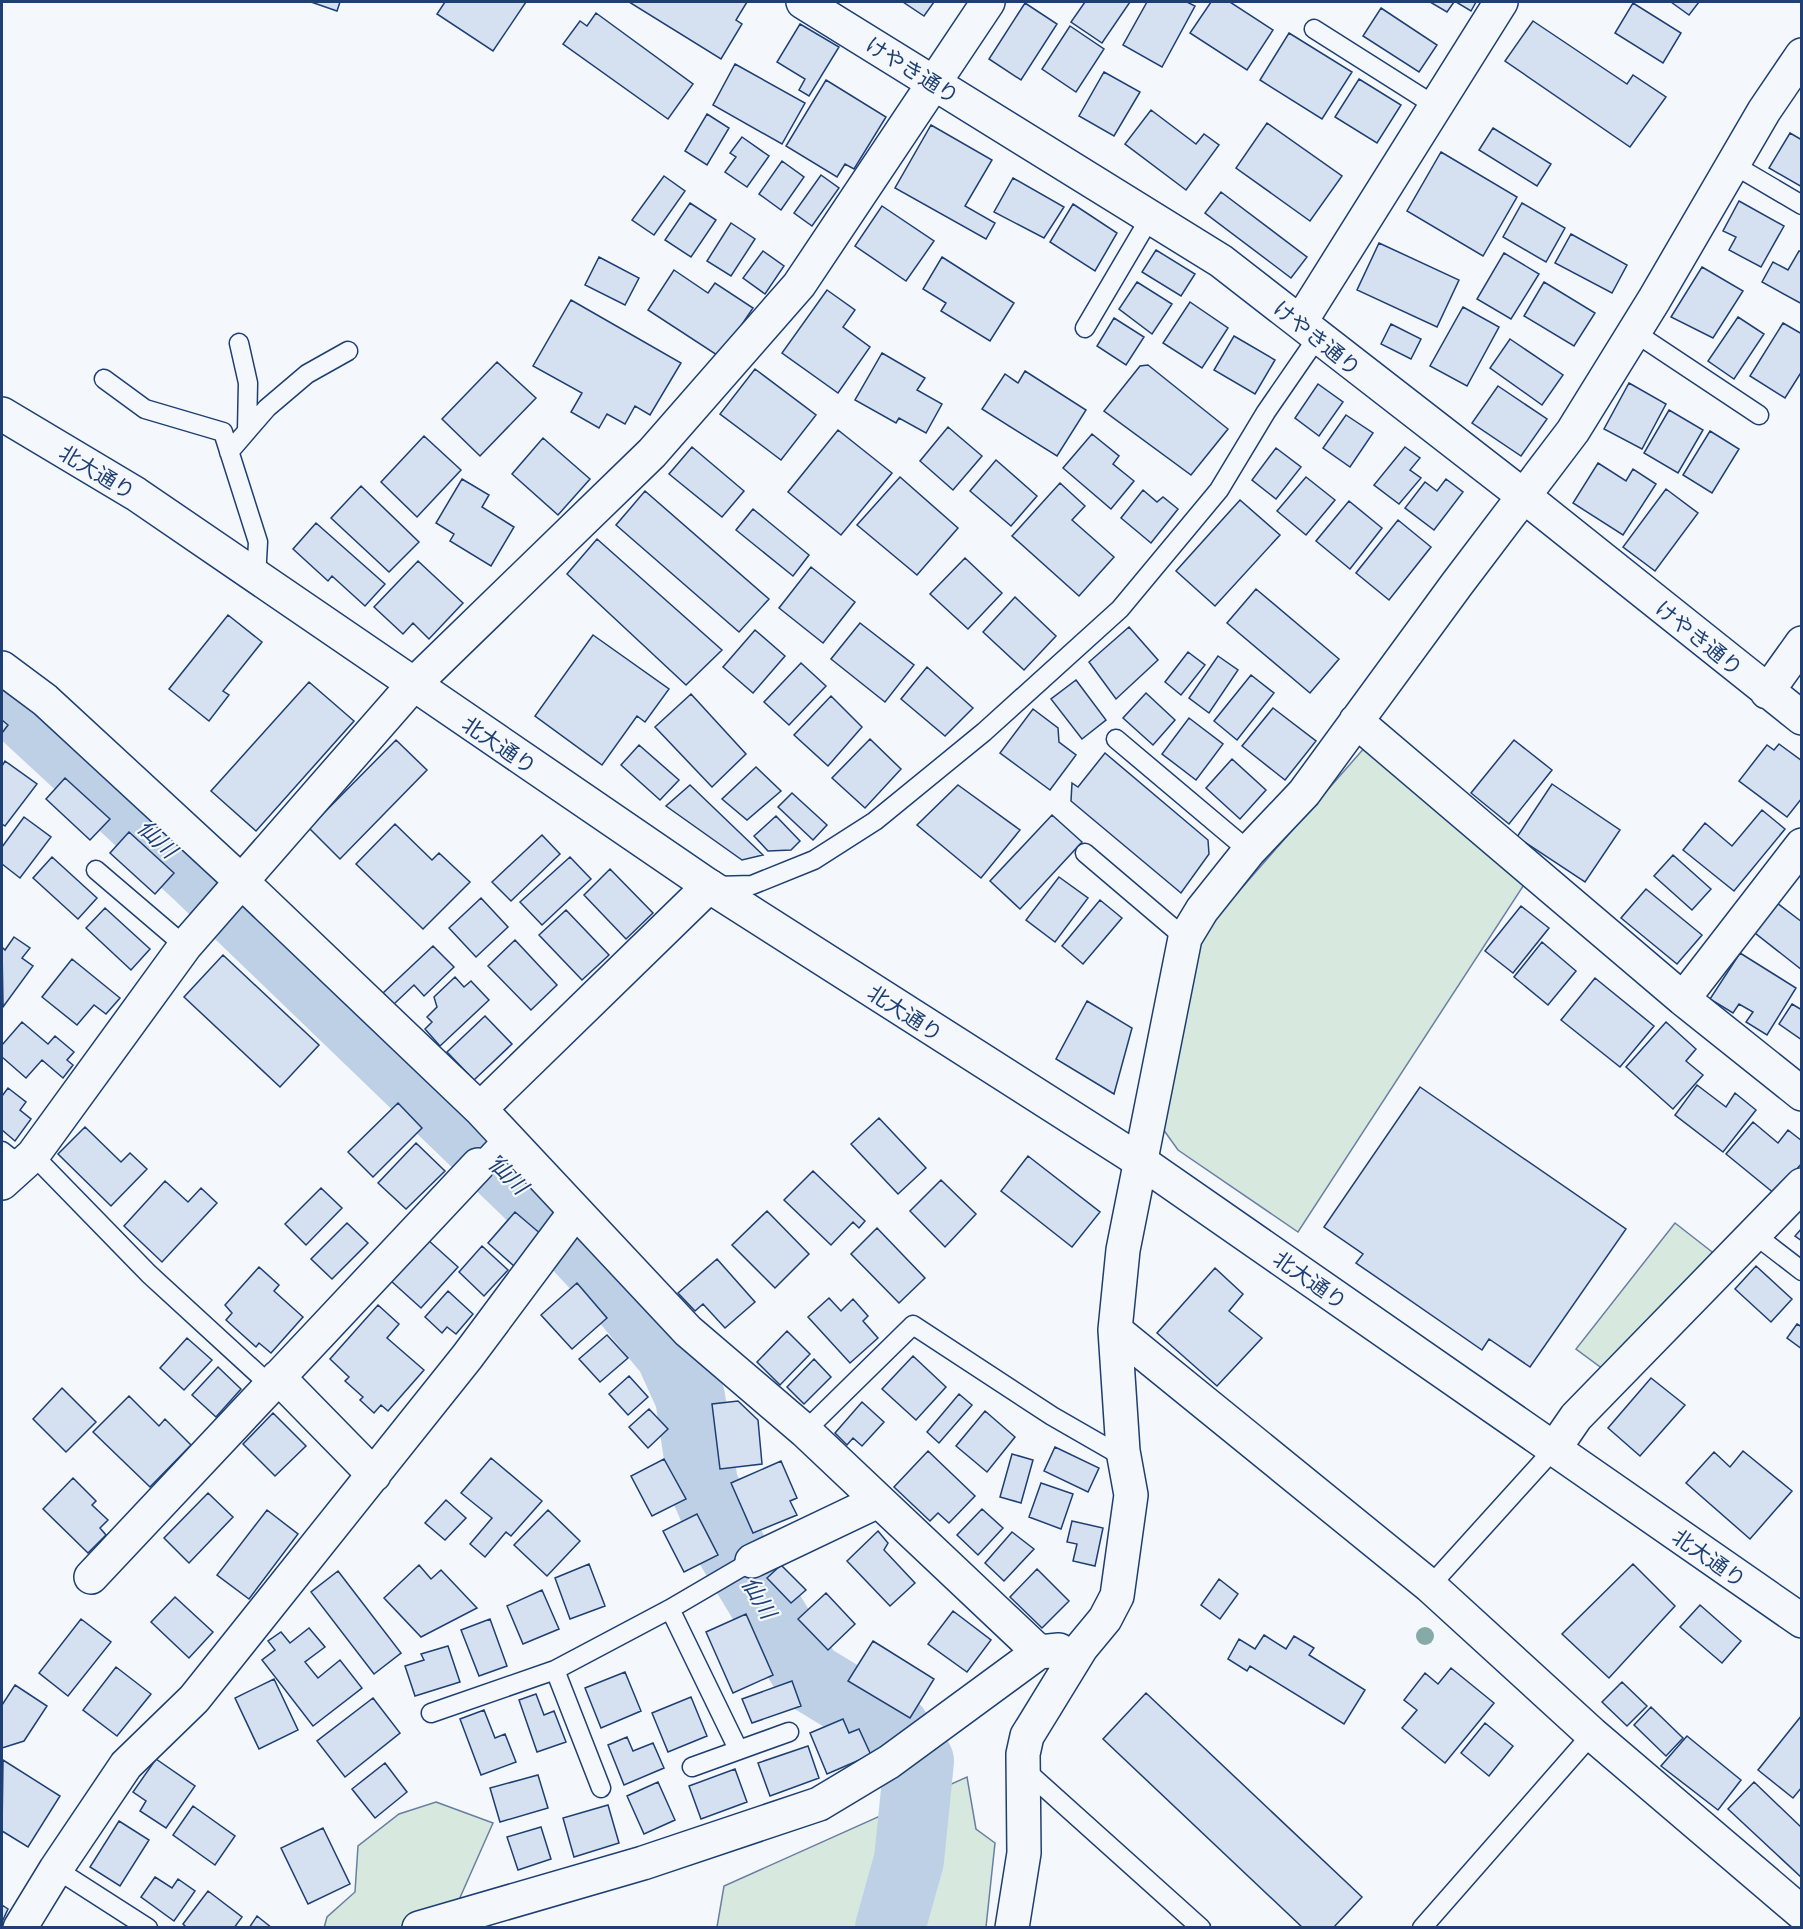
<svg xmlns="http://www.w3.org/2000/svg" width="1803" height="1929" viewBox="0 0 1803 1929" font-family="'Playfair Display','Noto Sans JP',serif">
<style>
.green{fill:#d7e8df;stroke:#687fa3;stroke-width:1.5}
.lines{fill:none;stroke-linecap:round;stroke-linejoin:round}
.river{stroke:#bed0e5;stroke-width:70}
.building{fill:#d5e0f0;stroke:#1d3f73;stroke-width:1.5}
.lane-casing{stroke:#1d3f73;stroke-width:21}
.street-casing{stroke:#1d3f73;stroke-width:36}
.secondary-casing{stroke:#1d3f73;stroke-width:36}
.lane{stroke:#f4f7fb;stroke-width:18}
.street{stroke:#f4f7fb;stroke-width:33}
.secondary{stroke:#f4f7fb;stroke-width:33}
.tree{fill:#86aba6}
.labels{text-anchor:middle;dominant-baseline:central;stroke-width:4.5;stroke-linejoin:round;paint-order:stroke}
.street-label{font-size:21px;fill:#1d3f73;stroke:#f4f7fb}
.water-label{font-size:22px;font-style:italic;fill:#1d3f73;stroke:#f4f7fb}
</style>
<rect width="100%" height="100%" fill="#f4f7fb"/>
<path class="green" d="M1366,746L1527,880L1298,1232L1178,1150L1163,1129L1173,1083L1196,940Z
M1675,1223L1716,1255L1603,1369L1576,1349Z
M967,1777L976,1829L995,1843L986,1927H717L724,1886Z
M436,1802L493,1823L447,1927L324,1928L327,1917L355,1892L358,1846L399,1814Z"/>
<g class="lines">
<path class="river" d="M2,693L198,874L527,1191L607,1277L670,1353L690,1397L703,1484L732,1550L808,1676L895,1729
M890,1928L909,1860L919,1761"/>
</g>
<path class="building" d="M311,2H340L337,11Z
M445,2H526L493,51L437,14Z
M629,2H747L736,20L742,24L721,59Z
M903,2H934L924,16Z
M1085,2H1130L1102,43L1071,22Z
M1147,2H1187L1195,6L1162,67L1123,45Z
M1211,2H1230L1273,30L1247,70L1190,33Z
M1430,2H1454L1447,12Z
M1456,2H1476L1471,11Z
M1671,2H1699L1689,15Z
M1025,3L1057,24L1021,80L989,59Z
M1633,3L1681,33L1663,63L1615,33Z
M1381,8L1437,45L1419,72L1363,36Z
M596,13L693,84L668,119L563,44L580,21L587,26Z
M1533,21L1627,84L1633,75L1666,97L1630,147L1505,61Z
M800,24L839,47L809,96L799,90L805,79L777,62Z
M1070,26L1104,49L1076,92L1042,69Z
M1289,33L1352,72L1322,119L1260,80Z
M735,64L805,103L782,144L713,105Z
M1104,72L1140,92L1114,136L1079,116Z
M1359,79L1401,105L1377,143L1335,117Z
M826,80L886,117L854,169L845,164L837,177L786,146Z
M1151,110L1196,144L1204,134L1219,145L1186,190L1125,144Z
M707,114L729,128L707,165L685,151Z
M1267,123L1342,176L1310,221L1236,168Z
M931,125L992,160L965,206L995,223L986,239L895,188Z
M1493,128L1551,164L1537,186L1479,150Z
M1790,133L1802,140V187L1769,168Z
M742,137L769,156L747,187L725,172L736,157L730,153Z
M1441,152L1517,197L1483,256L1407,211Z
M782,161L804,177L781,210L759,194Z
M821,175L839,188L812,226L794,213Z
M664,176L685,191L654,235L632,220Z
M1013,178L1064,207L1044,238L994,212Z
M1221,192L1307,257L1291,278L1205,213Z
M1739,201L1784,226L1761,267L1729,250L1736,237L1723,231Z
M690,203L716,220L691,257L665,240Z
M1522,203L1565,228L1546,262L1503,237Z
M1073,204L1117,233L1095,271L1050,242Z
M882,206L934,241L906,281L855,246Z
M731,223L755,239L731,276L707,261Z
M1571,234L1627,265L1612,293L1555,263Z
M1379,243L1459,280L1437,327L1357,290Z
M1156,250L1195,274L1181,296L1142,272Z
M763,251L784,266L765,294L743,278Z
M1799,251L1802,252V304L1762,282L1773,262L1788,270Z
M1504,253L1539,274L1511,319L1477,299Z
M599,257L639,278L625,305L585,285Z
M942,257L1014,303L990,341L941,311L946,303L923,289Z
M1702,267L1743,291L1713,338L1671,317Z
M674,270L708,293L715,283L753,308L720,357L648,310Z
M1137,282L1172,304L1152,334L1119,309Z
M1544,282L1595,313L1574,346L1524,316Z
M827,290L855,310L843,327L870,347L838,393L782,353Z
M571,300L681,363L650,415L635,406L625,424L607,414L599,428L571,412L582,393L533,366Z
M1190,302L1228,328L1202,368L1163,343Z
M1463,307L1499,327L1467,386L1430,366Z
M1738,317L1764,334L1734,379L1708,361Z
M1114,318L1144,337L1126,365L1097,346Z
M1783,323L1802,334V371L1785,398L1750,376Z
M1391,324L1421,339L1411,359L1381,344Z
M1234,336L1275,360L1255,394L1214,370Z
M1510,339L1563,375L1542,405L1490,368Z
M882,353L925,378L917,390L942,404L926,433L899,418L896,423L855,400Z
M497,362L536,398L480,456L442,419Z
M1148,365L1228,429L1191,475L1104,411L1140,366Z
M755,369L816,415L781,460L720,414Z
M1025,371L1086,410L1057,456L982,409L1005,374L1018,383Z
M1629,383L1666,404L1642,449L1604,429Z
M1318,384L1343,402L1319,436L1295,418Z
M1498,386L1547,419L1521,456L1472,423Z
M1669,410L1703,430L1678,473L1644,453Z
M1346,415L1373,433L1350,467L1323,448Z
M948,427L982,456L953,490L920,461Z
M838,430L892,473L841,535L788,492Z
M1710,431L1739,449L1712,493L1683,475Z
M1092,434L1119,456L1113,464L1134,481L1111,509L1063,468Z
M424,436L461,470L417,517L381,482Z
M543,438L590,479L558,515L512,474Z
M692,447L744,491L722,517L669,474Z
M1405,447L1420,458L1410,470L1421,478L1399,504L1374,485Z
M1276,448L1301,467L1276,499L1252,480Z
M996,460L1037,496L1011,526L970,491Z
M1598,463L1626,481L1633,469L1656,484L1623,535L1573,503Z
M900,477L958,528L917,575L857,525Z
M1306,477L1335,500L1306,535L1277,511Z
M462,479L489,495L482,507L514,527L491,566L450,541L454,534L436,523Z
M1446,479L1463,492L1434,530L1405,508L1425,482L1437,491Z
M1060,483L1085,506L1072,520L1114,557L1079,596L1012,536Z
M361,486L419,542L389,572L331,518Z
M1666,489L1698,513L1655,571L1623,547Z
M1143,490L1157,502L1163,497L1178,509L1151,543L1121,518Z
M645,491L769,599L739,632L616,525Z
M1240,500L1280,535L1215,606L1176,571Z
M1349,501L1382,528L1350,569L1316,541Z
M753,509L809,555L793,576L736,530Z
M1398,520L1431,547L1389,600L1356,573Z
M316,523L385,584L365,606L332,576L328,581L293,549Z
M597,539L722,650L686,685L567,574Z
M965,558L1002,593L968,629L930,594Z
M418,561L463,603L429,639L413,623L403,634L374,607Z
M811,567L855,602L823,643L779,608Z
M1256,589L1339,659L1310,693L1227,623Z
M1015,597L1056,636L1024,670L983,632Z
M228,615L262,642L223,691L229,695L209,721L169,689Z
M860,623L914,665L885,702L831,659Z
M1129,627L1158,660L1116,699L1089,662Z
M755,630L785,656L753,693L723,667Z
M593,635L669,689L645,722L637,716L602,765L535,716Z
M1188,652L1205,665L1181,695L1165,682Z
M1218,656L1238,670L1209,713L1189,698Z
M801,663L826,686L789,725L764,702Z
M927,667L973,708L945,736L901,699Z
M1251,675L1274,693L1237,740L1214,721Z
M1076,680L1106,720L1082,739L1051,699Z
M309,682L354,721L256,831L211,791Z
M1146,693L1175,720L1153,745L1123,718Z
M691,694L746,754L712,787L655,727Z
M831,696L862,727L828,766L794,735Z
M1273,708L1316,741L1285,780L1242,746Z
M1033,709L1058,728L1059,742L1076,755L1050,790L1000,753Z
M1189,718L1223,744L1196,780L1162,754Z
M2,720L8,725L2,733Z
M870,739L901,769L865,808L832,778Z
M396,740L427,770L340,859L309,828Z
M1514,740L1552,770L1509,824L1471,793Z
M1779,744L1802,761V798L1787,817L1739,781L1767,745L1774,750Z
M639,745L679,780L660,800L621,765Z
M1105,753L1208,840L1209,854L1181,893L1071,801L1072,783L1078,787Z
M1232,759L1266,790L1240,819L1206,788Z
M5,761L37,784L5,826L2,824V766Z
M756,767L781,791L747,820L722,799Z
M65,778L110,819L90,840L46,799Z
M1552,784L1620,830L1585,882L1517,837Z
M690,785L763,855L742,860L666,806Z
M958,785L1020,830L981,878L917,825Z
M792,793L827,825L813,840L778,807Z
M1762,810L1785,829L1734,891L1683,850L1705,823L1732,846Z
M1052,815L1082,842L1020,909L990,881Z
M776,816L800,841L791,850L768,851L754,836Z
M24,817L51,837L20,878L2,864V847Z
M395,824L432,860L439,853L470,882L423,929L356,864Z
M129,832L174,873L155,894L110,853Z
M542,835L560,854L511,901L492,882Z
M1673,855L1711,889L1692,910L1654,876Z
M52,857L97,898L78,919L33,878Z
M570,857L591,879L542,925L520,902Z
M610,869L653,913L626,939L584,895Z
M1059,877L1088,898L1055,942L1026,920Z
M1646,889L1702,935L1677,964L1621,918Z
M481,898L508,927L476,957L449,928Z
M1100,900L1122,918L1083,964L1062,946Z
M1777,903L1802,922V970L1755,933Z
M1521,906L1549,928L1513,973L1485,951Z
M105,908L150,949L131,970L86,928Z
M566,910L609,955L582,980L539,935Z
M14,937L30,948L22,958L33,966L3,1007L2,947L5,950Z
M515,940L557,985L531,1010L488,966Z
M1542,942L1576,971L1548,1005L1514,977Z
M433,946L454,967L424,996L414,985L394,1004L383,993Z
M1740,953L1796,988L1767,1035L1746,1022L1753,1012L1739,1004L1733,1013L1710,999Z
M223,955L319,1045L280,1087L184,997Z
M72,959L120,998L106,1014L94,1005L77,1025L42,997Z
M455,977L464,987L471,981L489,1000L440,1046L425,1029L432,1022L427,1017L437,1007L434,997Z
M1595,978L1654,1026L1620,1067L1561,1020Z
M1087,1001L1132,1028L1114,1094L1056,1059Z
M1792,1004L1802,1010V1040L1779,1024Z
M485,1016L512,1044L474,1080L447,1052Z
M22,1022L48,1044L55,1036L74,1052L67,1060L73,1065L63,1078L42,1060L26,1078L2,1057V1045Z
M1666,1022L1696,1049L1686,1061L1703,1075L1673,1109L1626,1067Z
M1697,1085L1726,1107L1735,1093L1756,1110L1723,1152L1675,1115Z
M1420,1087L1626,1229L1530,1367L1489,1339L1482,1350L1356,1263L1363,1254L1324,1227Z
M8,1088L26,1102L20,1110L31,1119L15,1141L2,1130V1096Z
M398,1103L422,1128L373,1177L348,1152Z
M879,1118L926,1168L898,1194L851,1144Z
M1753,1122L1778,1143L1788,1130L1802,1141V1163L1775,1194L1726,1154Z
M85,1127L121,1162L130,1153L147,1169L111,1206L58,1154Z
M416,1143L445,1171L406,1209L378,1183Z
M1028,1156L1100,1212L1072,1247L1001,1191Z
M813,1171L865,1221L859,1228L853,1222L831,1245L784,1200Z
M941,1180L976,1214L945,1247L910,1211Z
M165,1181L188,1202L201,1188L217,1203L162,1262L124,1226Z
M321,1188L342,1208L306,1245L285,1224Z
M767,1211L809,1254L775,1288L732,1245Z
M515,1212L542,1235L514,1266L488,1243Z
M347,1223L368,1243L332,1279L311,1259Z
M877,1228L925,1278L899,1303L851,1254Z
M1802,1228V1241L1795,1236Z
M428,1240L458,1267L421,1308L391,1281Z
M482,1246L508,1270L484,1296L459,1272Z
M717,1259L755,1302L725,1328L703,1304L695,1311L678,1293Z
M1756,1266L1792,1299L1771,1322L1735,1289Z
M259,1267L279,1285L274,1291L303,1317L271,1353L259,1343L256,1347L226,1320L232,1313L225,1305Z
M1215,1268L1243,1294L1229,1311L1262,1338L1217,1386L1157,1333Z
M577,1283L607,1318L572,1349L541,1315Z
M448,1291L473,1314L456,1334L447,1327L442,1333L425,1317Z
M829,1298L841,1311L853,1299L868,1316L863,1321L878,1338L850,1363L808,1317Z
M378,1305L399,1324L387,1338L424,1370L388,1411L381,1405L374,1413L360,1400L363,1397L345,1381L349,1377L330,1359Z
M1797,1324L1802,1327V1349L1787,1338Z
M787,1331L810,1354L780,1385L757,1362Z
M607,1335L628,1358L600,1382L579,1359Z
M187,1338L212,1360L184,1390L160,1368Z
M913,1356L946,1387L916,1420L882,1389Z
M814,1359L831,1377L804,1404L787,1387Z
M218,1367L241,1389L216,1417L192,1395Z
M629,1376L648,1397L628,1415L609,1394Z
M1651,1378L1685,1405L1640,1456L1608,1428Z
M62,1388L96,1422L66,1452L33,1419Z
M959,1394L972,1405L939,1443L927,1432Z
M129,1396L159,1426L165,1419L191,1445L150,1487L93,1432Z
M738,1401L758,1420L762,1464L720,1469L712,1404Z
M862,1402L884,1422L862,1446L853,1438L847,1445L835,1433Z
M649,1409L668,1429L648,1448L629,1427Z
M985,1411L1015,1437L987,1472L956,1446Z
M273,1413L306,1446L275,1476L243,1444Z
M1055,1447L1099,1468L1088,1492L1044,1471Z
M928,1451L975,1496L949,1523L938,1513L930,1521L894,1487Z
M1743,1451L1792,1491L1750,1539L1686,1483L1714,1452L1730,1467Z
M1012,1454L1033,1460L1021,1503L1000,1497Z
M491,1458L542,1501L511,1536L506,1532L485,1557L470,1544L492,1518L461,1493Z
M664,1459L686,1499L652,1516L631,1476Z
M781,1461L797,1498L790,1501L797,1515L753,1533L731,1483Z
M73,1478L96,1501L92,1505L108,1520L100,1528L106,1535L88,1553L43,1509Z
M1041,1483L1073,1494L1061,1529L1029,1517Z
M208,1493L233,1517L189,1563L164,1538Z
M446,1500L466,1518L445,1540L425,1523Z
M982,1509L1003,1528L978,1555L957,1535Z
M267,1510L298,1534L249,1599L217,1575Z
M548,1510L580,1541L547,1576L514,1545Z
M697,1514L718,1555L684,1572L663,1531Z
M1072,1521L1103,1528L1095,1566L1073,1561L1077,1544L1067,1542Z
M878,1531L888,1543L884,1550L915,1583L890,1606L847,1561Z
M1012,1532L1034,1549L1004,1581L985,1563Z
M589,1564L605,1606L570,1619L555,1578Z
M1633,1564L1675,1606L1609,1678L1562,1634Z
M419,1565L431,1579L441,1570L477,1608L421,1637L384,1598Z
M781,1565L806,1590L791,1603L767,1578Z
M1037,1569L1069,1601L1042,1628L1010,1597Z
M338,1571L401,1653L374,1674L311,1592Z
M1219,1579L1238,1594L1220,1619L1201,1605Z
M542,1590L559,1629L523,1644L507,1606Z
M826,1593L855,1624L828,1650L798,1619Z
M175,1597L213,1632L189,1658L151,1622Z
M1700,1605L1741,1641L1722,1663L1680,1627Z
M953,1611L991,1640L967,1672L928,1644Z
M746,1614L773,1675L733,1693L706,1632Z
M81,1619L111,1642L68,1696L39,1673Z
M490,1619L507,1666L479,1676L461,1630Z
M309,1628L325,1647L305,1662L318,1678L340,1660L362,1688L313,1726L262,1660L275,1650L268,1641L281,1632L290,1643Z
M1264,1635L1286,1649L1294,1636L1314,1648L1309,1655L1365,1690L1344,1724L1250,1666L1247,1671L1228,1659L1239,1639L1255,1649Z
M873,1641L934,1679L910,1718L848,1681Z
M448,1646L460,1682L415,1696L405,1666L424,1660L421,1654Z
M116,1667L151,1694L117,1736L83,1710Z
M1451,1668L1494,1703L1445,1763L1402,1728L1417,1710L1404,1700L1425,1673L1438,1684Z
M625,1672L641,1711L601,1728L585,1688Z
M274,1679L298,1730L259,1749L235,1698Z
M792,1681L801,1706L752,1723L742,1699Z
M1622,1682L1647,1706L1627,1726L1602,1702Z
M15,1685L47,1706L24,1741L2,1748V1705Z
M1146,1693L1362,1897L1333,1928H1303L1103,1739Z
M536,1694L544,1715L554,1711L566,1742L537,1752L519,1700Z
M691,1697L707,1736L668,1752L652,1713Z
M373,1698L400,1733L345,1777L317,1741Z
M1651,1707L1683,1738L1666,1756L1634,1725Z
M484,1710L495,1738L505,1734L516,1762L481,1775L460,1719Z
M1802,1715V1787L1793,1798L1758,1770Z
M843,1719L849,1733L859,1729L871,1755L827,1774L810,1733Z
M1485,1723L1513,1746L1489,1776L1461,1753Z
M1687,1736L1741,1780L1718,1810L1661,1766Z
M627,1737L633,1751L653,1743L664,1768L624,1785L608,1745Z
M808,1746L819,1778L770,1796L758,1763Z
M156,1759L195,1786L166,1828L140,1811L146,1801L133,1792Z
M3,1760L60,1796L28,1847L2,1831Z
M385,1763L407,1792L375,1818L352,1789Z
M735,1769L747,1802L701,1819L689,1786Z
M538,1775L548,1808L500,1822L490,1788Z
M658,1782L675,1820L644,1834L627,1796Z
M1754,1782L1802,1828V1878L1728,1809Z
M608,1805L619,1843L574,1857L563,1818Z
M193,1806L235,1836L215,1865L173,1835Z
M119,1821L149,1840L120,1886L90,1867Z
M541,1827L551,1859L518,1870L507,1837Z
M323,1828L350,1884L308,1904L281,1848Z
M155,1877L172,1888L178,1879L195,1891L174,1921L141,1897Z
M208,1891L242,1917L234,1928H187L183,1924Z
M2,1905L8,1909L2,1922Z
M257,1916L272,1928H249Z"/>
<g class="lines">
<defs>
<path id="lane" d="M1314,29L1434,105
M1734,165L1802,205
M1085,328L1151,216
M1634,332L1759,415
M239,343L248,383L247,431
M104,379L145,409L223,432L258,542L256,578
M229,452L267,408L307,374L348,351
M1116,739L1249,851
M1085,853L1185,938
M96,870L185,946
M716,886L752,885L814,860L875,821L984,732L1120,609L1219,490L1266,412L1317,338
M2,1151L21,1166
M33,1155L149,1274L270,1385
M478,1165L506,1135
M1754,1234L1802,1271
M805,1431L913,1325L1052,1416L1125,1458
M1430,1586L1554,1449
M670,1609L738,1749
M555,1670L601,1788
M431,1713L555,1670L670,1609L752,1561
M692,1767L789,1732
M1024,1769L1201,1928
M56,1869L148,1928
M1422,1928L1592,1734"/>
<path id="street" d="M803,2L1221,261L1525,497L1802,718
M1301,321L1501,2
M2,668L45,700L241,881L480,1109L688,1331L805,1431L1039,1652
M1767,692L1802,643
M1356,721L1683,999L1802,1094
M1683,999L1802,845
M480,1109L709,886
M2,1183L33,1155L185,946L413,685L652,453L799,285L988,2
M1115,1330L1430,1586L1592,1734L1802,1913
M278,1377L374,1475
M1554,1449L1576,1417L1802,1185
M752,1561L878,1501
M91,1577L478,1165
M20,1928L56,1869L126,1765L194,1699L467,1357L575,1212
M419,1928L643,1863L819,1804L889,1762L1039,1652L1059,1650
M1012,1928L1024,1853L1023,1754L1027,1736L1081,1648L1105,1619L1117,1596L1131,1495L1123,1451L1115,1330L1123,1250L1185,938L1202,910L1249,851L1304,793L1457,584L1573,431L1654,300L1764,111L1802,55"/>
<path id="secondary" d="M2,414L136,494L709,886L1140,1161L1802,1621"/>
</defs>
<use href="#lane" class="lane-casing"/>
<use href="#street" class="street-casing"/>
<use href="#secondary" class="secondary-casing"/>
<use href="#lane" class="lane"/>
<use href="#street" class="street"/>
<use href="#secondary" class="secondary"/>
</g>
<circle class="tree" cx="1425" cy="1636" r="9"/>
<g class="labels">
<g class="street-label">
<text transform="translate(913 69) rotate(32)">けやき通り</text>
<text transform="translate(1318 337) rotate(39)">けやき通り</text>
<text transform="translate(98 471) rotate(31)">北大通り</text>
<text transform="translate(1700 637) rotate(39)">けやき通り</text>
<text transform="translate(500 744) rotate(34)">北大通り</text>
<text transform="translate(906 1012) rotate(33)">北大通り</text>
<text transform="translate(1311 1279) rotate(35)">北大通り</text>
<text transform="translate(1710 1557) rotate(35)">北大通り</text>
</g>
<g class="water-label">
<text transform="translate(158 838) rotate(43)">仙川</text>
<text transform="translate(509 1174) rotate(44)">仙川</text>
<text transform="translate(760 1597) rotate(59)">仙川</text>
</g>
</g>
<rect width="1803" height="1929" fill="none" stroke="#1d3f73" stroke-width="6"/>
</svg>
